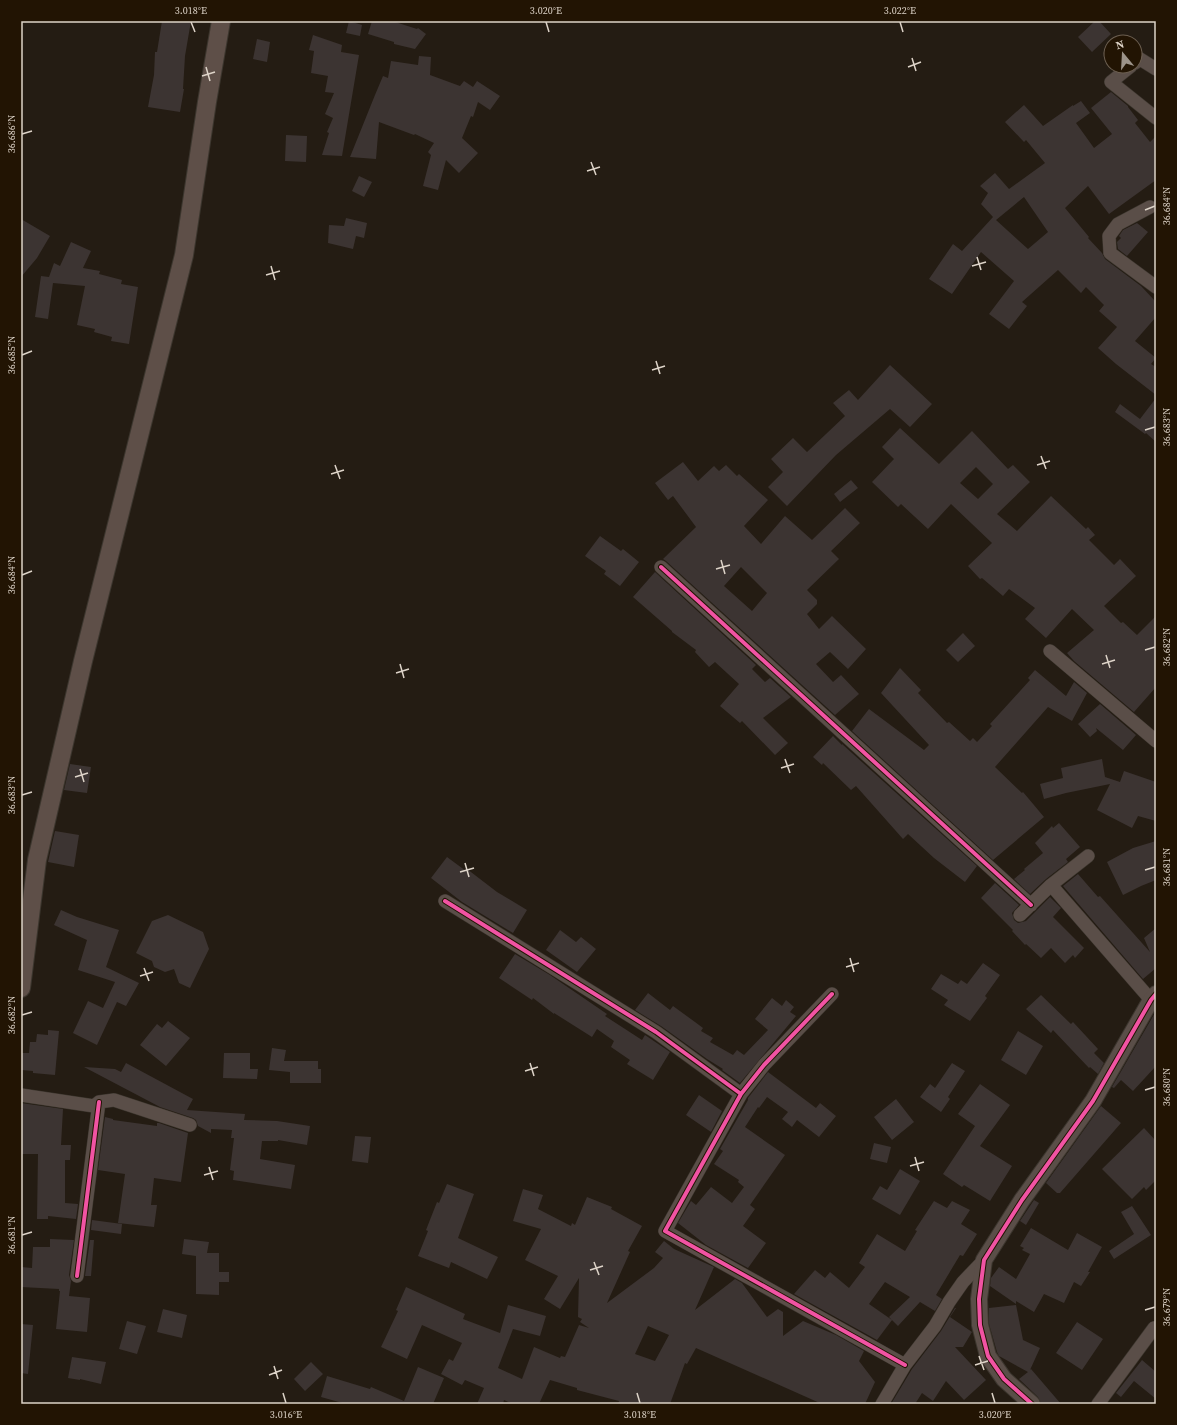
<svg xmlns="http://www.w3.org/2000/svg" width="1177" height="1425" viewBox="0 0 1177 1425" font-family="'Source Serif 4',serif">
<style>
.building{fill:#3c3432;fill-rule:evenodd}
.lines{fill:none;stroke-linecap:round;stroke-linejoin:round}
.minor-casing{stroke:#3c362e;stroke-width:14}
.tertiary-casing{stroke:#3c362e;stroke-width:18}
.secondary-casing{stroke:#3c362e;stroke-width:20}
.minor{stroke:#5a4e48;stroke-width:13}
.tertiary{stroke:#5a4e48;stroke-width:16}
.secondary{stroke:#5e4f48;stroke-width:18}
.cycleway-casing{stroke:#221403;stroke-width:6}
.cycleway{stroke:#f153a3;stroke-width:4}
.ticks{fill:none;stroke:#ddd3c8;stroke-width:1.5}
.neatline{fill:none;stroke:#ddd3c8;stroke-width:1.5}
.ticks-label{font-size:10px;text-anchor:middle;fill:#ddd3c8}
</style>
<rect width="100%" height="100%" fill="#241c13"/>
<path class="building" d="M162,21H191L185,56L183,89H184L180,112L148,107L154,75L155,52H157Z
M349,21L362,25L360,36L346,33Z
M372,21H392L417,29L418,28L426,34L415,49L394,44V42L368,34Z
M1095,21H1099L1111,34L1092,52L1078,37Z
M313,35L342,45L341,52L359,55L342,156L322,155L329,133L327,132L333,118L325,114L334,93L325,92L328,76L311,73L314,51L309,50Z
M257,39L270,42L267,62L253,59Z
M419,56L431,57L430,75L460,86L464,81L473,87L477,81L500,96L490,110L478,102L473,117L471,116L462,138L478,153L459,173L446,160L438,190L423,186L431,155L428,152L434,143L415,134L414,135L379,122L376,159L350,157L375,95L383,76L388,78L391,61L418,65Z
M1111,92L1128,106V107L1138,120L1135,123L1150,142L1156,136V180L1109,214L1088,186L1065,208L1089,237L1088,238L1102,253L1105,259L1141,286L1156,302V317L1135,341L1156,358L1151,364L1156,367V395L1116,364L1098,348L1117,327L1099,311L1104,305L1086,287L1081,293L1058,270L1022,302L1027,306L1009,329L989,314L1014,281L981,252L952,294L929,279L953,244L962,251L993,217L981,204L988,193L980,186L995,173L1009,189L1045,163L1026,140L1024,142L1005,122L1024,105L1043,126L1073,105V106L1081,101L1090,113L1076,123L1094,148L1112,134L1091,108ZM1024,197L1048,232L1028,249L996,220Z
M286,135L307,136L306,162L285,161Z
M359,176L372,182L364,197L352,191Z
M346,218L367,223L364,238L356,236L353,249L328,243L329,225L344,226Z
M21,219L50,236L37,258L21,277Z
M1137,223L1148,232L1127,256L1118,249L1117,242L1121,238L1119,236L1123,230Z
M71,242L91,251L83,268L100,271L99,274L122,280L121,284L138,287L129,344L111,341L112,337L94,332L95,329L77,325L85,286L53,283L48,319L35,317L41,276L49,277L54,263L60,266Z
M890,365L932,404L910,427L890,409L836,455L787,506L768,487L783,472L771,459L793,438L807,452L845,416L833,403L849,390L858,400Z
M1156,398V442L1146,433L1145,434L1115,412L1120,404L1140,419Z
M900,428L939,464L972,431L1008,469L1013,465L1030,482L997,514L1017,531L1051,496L1086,529L1088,527L1095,535L1089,540L1114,565L1120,559L1136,576L1104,606L1121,623L1123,622L1137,635L1156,616V687L1134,712L1074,661L1067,653L1094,630L1072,609L1046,638L1025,619L1035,608L1009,589L1003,596L982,578L980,579L968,566L992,543L951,504L928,529L901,504L898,507L872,482L894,459L882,447ZM976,467L993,484L978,499L960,483Z
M683,462L698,481L714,466L719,471L726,465L737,476L739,474L768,500L744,526L761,544L785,516L812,540L845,508L860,523L831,551L839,559L807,590L817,600V604L807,614L819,629L832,616L866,649L848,669L830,652L816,664L833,682L841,675L859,694L835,715L666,561L663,559L696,527L673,496L668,500L655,483ZM741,567L767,593L752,611L724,586Z
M851,480L858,488L840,502L834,494Z
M600,536L621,551L623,549L639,562L620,586L604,574L606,571L585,556Z
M655,572L756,665L752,669L765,682L770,678L791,697L763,718L788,743L775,755L742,721L740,723L720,706L739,684L715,662L709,667L695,652L696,650L672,632V631L633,597Z
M963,633L975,646L958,662L946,650Z
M900,668L921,690L918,693L947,723L949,722L970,741L973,738L977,742L992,726L990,724L1030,680L1028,678L1035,670L1066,696L1074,682L1087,693L1072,721L1048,707L995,767L1022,793L1023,792L1044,817L993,860L852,731L869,709L924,750L929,745L881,693Z
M1100,704L1136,735L1123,750L1096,728L1097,731L1090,737L1078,724Z
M833,736L842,745V744L977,866L965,882L934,858L908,834L903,839L856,786L851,790L823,763L822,765L813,757Z
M1102,759L1105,777L1120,782L1124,771L1156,782V821L1138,816L1132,828L1097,810L1110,784L1066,793L1044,799L1040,784L1063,778L1061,768Z
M70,764L91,767L87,793L64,790Z
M1059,823L1080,847L1066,859L1068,862L1046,879L1030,894L1014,879L1025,870L1024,869L1043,853L1035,843L1052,826L1053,828Z
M55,831L79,835L74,867L48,862Z
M1156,841V880L1141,886L1123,895L1107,862L1133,848Z
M447,857L466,871L467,869L497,892L527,910L513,933L462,902L431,878Z
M1078,874L1098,897L1100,896L1150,952L1144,938L1156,928V968L1143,979L1063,886Z
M995,883L1019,905L1012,913L1014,920L1018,923L1026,921L1050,897L1061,908L1053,917L1084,948L1075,958L1073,955L1065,963L1051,948L1041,958L1026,944L1025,945L1012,931L1013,930L981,898Z
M61,910L77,917L119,930L106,967L139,983L126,1006L117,1002L97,1045L73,1033L88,1001L103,1008L115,982L78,970L87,940L54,925Z
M168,915L203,932L209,949L190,988L179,983L174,969L165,972L154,967L152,961L136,953L152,921Z
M560,930L576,942L581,937L596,949L577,972L546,950Z
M515,954L550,975L607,1014L605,1016L642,1040L645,1035L670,1052L653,1080L627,1064L630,1060L611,1047L614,1041L597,1029L592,1037L554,1013V1014L533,998L532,1000L499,978Z
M983,963L1000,975L985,996L987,998L970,1021L944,1005L948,1000L931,989L941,974L958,984L961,980L967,984Z
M648,993L670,1010L673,1006L695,1022L703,1028L701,1031L713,1038L710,1042L733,1055L737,1050L744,1055L768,1030L755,1019L772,998L782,1006L786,1000L794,1007L790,1012L796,1016L740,1083L722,1070L723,1069L707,1059L661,1026L635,1010Z
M1041,995L1071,1024L1073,1022L1098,1049L1094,1053L1104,1063L1098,1074L1090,1067L1089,1068L1053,1030L1051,1033L1026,1009Z
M1156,1011V1066L1133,1091L1121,1080L1114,1088L1112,1087Z
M168,1021L190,1038L166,1066L140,1045L157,1024L162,1028Z
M48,1030L59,1031L55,1075L33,1073V1071L21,1070V1053H29L30,1042H36L37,1034L48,1035Z
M1018,1031L1043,1046L1026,1075L1001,1060Z
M272,1048L286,1050L284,1061H318V1069H321V1083H290V1072L269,1070Z
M224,1053H250V1069H258L257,1079L223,1078Z
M126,1063L193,1099L187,1110L245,1114L244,1120L277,1121L310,1126L307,1145L278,1140V1141H262L260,1159L295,1165L291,1189L233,1180L234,1171L230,1170L234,1138H231L232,1130L211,1129V1133L198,1126L196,1120L193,1118L160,1107L84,1067L115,1069L121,1072Z
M952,1063L965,1071L948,1097L950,1099L941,1112L920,1097L930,1084L935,1088Z
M768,1072L816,1108L820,1103L836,1116L819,1137L797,1120L792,1127L782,1119L788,1112L767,1097L759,1108L758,1107L745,1127L785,1155L750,1205L755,1209L743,1226L766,1243L748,1268L706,1245L678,1223L691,1201L696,1205L711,1187L732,1203L744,1187L738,1182L739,1180L714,1164L723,1151L720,1149L748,1100V1098Z
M980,1084L1010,1105L980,1146L1012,1166L990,1201L964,1185L962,1187L943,1174L975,1126L958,1114Z
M699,1095L722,1111L711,1132L686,1115Z
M896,1099L914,1122L892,1140L874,1117Z
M21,1103L63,1109L61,1145H71L70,1160H65V1203L78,1204L76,1219L48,1216V1219H37L38,1154H21Z
M1101,1106L1121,1123L1060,1193H1057L1046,1183Z
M105,1117L113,1119V1120L157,1126V1123H159L188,1133L181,1182L154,1178L151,1205H157L154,1227L118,1223L125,1174L98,1170Z
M1144,1128L1156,1141V1180L1146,1190L1144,1187L1132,1199L1102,1169Z
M355,1136L371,1137L368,1163L352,1161Z
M874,1143L891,1147L887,1163L870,1159Z
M900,1169L920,1181L900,1215L872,1199L880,1186L887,1190Z
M447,1184L474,1194L458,1238L498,1257L487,1279L451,1262L449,1268L418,1256L428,1231L426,1230L437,1202L439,1203Z
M523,1189L543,1195L538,1209L571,1226L572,1223L575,1225L587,1197L612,1207L611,1209L642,1226L628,1251L630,1252L607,1303L654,1268L663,1258L655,1252L664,1241L674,1249L714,1267L695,1310L735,1279L742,1283L767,1317L778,1309L783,1312V1336L803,1321L836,1335L864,1351L859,1361L875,1382L865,1404H822L696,1348L687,1364L685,1363L670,1404H618L619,1401L577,1390V1388L550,1380L539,1404H513L504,1400L503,1404H477L484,1388L465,1380L462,1385L441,1374L449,1359L453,1361L462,1343L422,1325L407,1359L381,1347L398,1311L396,1310L406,1287L465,1314L463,1319L500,1333L508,1305L546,1316L540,1336L513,1329L498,1368L522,1379L534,1347L560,1358L561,1356L565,1357L579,1325L589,1328L580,1322L582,1319L578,1317L579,1278L560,1309L544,1299L558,1276L525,1260L541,1229L513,1221ZM648,1326L669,1335L655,1361L635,1354Z
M1034,1200L1039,1203L1026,1225L1020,1221Z
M934,1201L947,1208L952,1201L970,1210L961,1224L977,1234L963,1256L960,1255L936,1295L942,1299L935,1311L920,1302L898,1326L889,1317L910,1297L885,1282L869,1304L892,1320L877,1340L794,1294L815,1270L825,1278L830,1272L849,1288L865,1267L859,1263L877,1234L905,1251L917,1231L915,1230Z
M1132,1206L1151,1235L1114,1259L1109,1251L1134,1234L1121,1212Z
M92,1220L122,1224L121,1234L91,1230Z
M1031,1228L1068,1250L1077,1233L1102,1247L1088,1272H1090L1081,1286L1074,1282L1064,1303L1044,1294L1034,1312L1016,1301V1304L990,1286L991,1278L999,1267L1016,1279L1030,1254L1022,1250L1024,1248L1020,1246Z
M50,1239L74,1240L69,1275L71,1281L69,1296L90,1298L87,1332L56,1329L60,1291H59V1289L21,1287V1267L32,1268L33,1247H50Z
M184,1239L209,1242L207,1253H219V1272H229V1282H219V1295L196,1294V1256L182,1254Z
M90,1240H94L91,1276H85Z
M1016,1305L1023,1340L1040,1348L1030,1370L1031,1369L1061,1404H1041L1038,1397L1019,1379L1028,1372L999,1356L997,1352L989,1324V1308Z
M955,1308H956L950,1317L972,1332L963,1347H955L986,1380L964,1400L946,1381L933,1401L922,1393L915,1404H891L912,1369L941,1331Z
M163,1309L187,1315L182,1338L157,1332Z
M127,1321L146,1326L137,1354L119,1349Z
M1077,1322L1103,1339L1082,1370L1056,1353Z
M21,1324L33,1325L28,1374L21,1373Z
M72,1357L106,1362L101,1384L80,1379V1380L68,1378Z
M1142,1360L1156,1372V1399L1134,1381L1121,1397L1116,1393Z
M311,1362L323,1374L305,1391L294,1379Z
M418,1367L444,1378L433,1404H346L321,1397L327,1376L370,1389L371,1387L404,1401Z"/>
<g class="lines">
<defs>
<path id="minor" d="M1135,63L1140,59L1156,69
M1131,66L1111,82L1156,118
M1150,207L1118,224L1109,236L1110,253L1156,287
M661,567L1031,905
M1050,651L1156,741
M1051,885L1151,1000
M445,901L656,1032L741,1094
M1020,915L1051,885L1088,856
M832,994L764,1065L741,1094L665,1231L905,1365
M21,1095L94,1106L99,1102L114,1100L190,1125
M77,1276L99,1102
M882,1404L905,1365L935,1326L949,1302L963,1282L984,1260
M1098,1404L1154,1328"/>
<path id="tertiary" d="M1032,1404L1004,1379L988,1356L980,1325L979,1299L984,1260L1022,1200L1093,1101L1151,1000L1156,994"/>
<path id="secondary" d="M21,988L37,860L83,661L184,255L207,102L221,21"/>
</defs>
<use href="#minor" class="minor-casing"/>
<use href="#tertiary" class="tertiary-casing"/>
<use href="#secondary" class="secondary-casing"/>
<use href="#minor" class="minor"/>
<use href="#tertiary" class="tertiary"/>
<use href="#secondary" class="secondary"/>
<defs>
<path id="cycleway" d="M661,567L1031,905
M445,901L656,1032L741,1094
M832,994L764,1065L741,1094L665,1231L905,1365
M77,1276L99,1102
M1032,1404L1004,1379L988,1356L980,1325L979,1299L984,1260L1022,1200L1093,1101L1151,1000L1156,994"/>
</defs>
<use href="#cycleway" class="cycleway-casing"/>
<use href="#cycleway" class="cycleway"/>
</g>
<path class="ticks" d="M191,22L195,32M546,22L549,32M900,22L903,32M912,58L916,71M206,67L210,81M908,67L921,62M202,76L215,72M22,134L32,131M591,162L596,175M587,171L600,167M1145,210L1155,206M977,257L981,270M271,266L275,280M972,266L986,262M266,275L280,271M22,355L32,351M656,361L660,374M652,370L665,366M1145,430L1155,427M1041,456L1046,469M335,465L340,479M1037,465L1050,461M331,474L344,470M721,560L725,574M716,569L730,565M22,575L32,571M1145,650L1155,647M1106,655L1110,668M400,664L404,678M1102,664L1115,660M396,673L409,669M785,759L790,773M781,768L794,764M80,769L84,782M75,777L88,773M22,795L32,792M465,863L469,877M1145,870L1155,867M460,872L474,868M850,958L854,972M846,967L859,963M144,968L149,981M140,976L153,972M22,1015L32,1012M530,1063L534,1076M525,1071L538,1067M1145,1090L1155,1087M915,1157L919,1171M910,1166L924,1162M209,1167L213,1180M204,1175L218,1171M22,1235L32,1232M594,1262L599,1275M590,1270L603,1266M1145,1310L1155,1307M979,1356L984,1370M975,1365L988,1361M274,1366L278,1379M269,1375L282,1370M283,1393L286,1403M637,1393L640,1403M992,1393L995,1403"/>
<rect width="1177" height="1425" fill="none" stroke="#221403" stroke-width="44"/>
<g transform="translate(1123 54) rotate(342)"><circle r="19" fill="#221403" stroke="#6d6052"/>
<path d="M0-3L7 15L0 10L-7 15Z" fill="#9c9389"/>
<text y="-6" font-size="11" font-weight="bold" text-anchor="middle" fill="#ddd3c8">N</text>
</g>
<rect x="22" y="22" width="1133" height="1381" class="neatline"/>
<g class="ticks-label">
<text x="191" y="14">3.018°E</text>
<text x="546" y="14">3.020°E</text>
<text x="900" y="14">3.022°E</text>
<text transform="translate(11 134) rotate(-90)" y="4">36.686°N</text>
<text transform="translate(1166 206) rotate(-90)" y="4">36.684°N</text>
<text transform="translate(11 355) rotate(-90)" y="4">36.685°N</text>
<text transform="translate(1166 427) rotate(-90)" y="4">36.683°N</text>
<text transform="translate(11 575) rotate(-90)" y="4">36.684°N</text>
<text transform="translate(1166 647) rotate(-90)" y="4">36.682°N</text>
<text transform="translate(11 795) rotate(-90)" y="4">36.683°N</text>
<text transform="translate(1166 867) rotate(-90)" y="4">36.681°N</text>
<text transform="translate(11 1015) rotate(-90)" y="4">36.682°N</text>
<text transform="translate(1166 1087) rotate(-90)" y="4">36.680°N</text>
<text transform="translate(11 1235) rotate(-90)" y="4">36.681°N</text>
<text transform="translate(1166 1307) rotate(-90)" y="4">36.679°N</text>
<text x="286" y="1418">3.016°E</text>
<text x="640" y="1418">3.018°E</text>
<text x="995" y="1418">3.020°E</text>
</g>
</svg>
